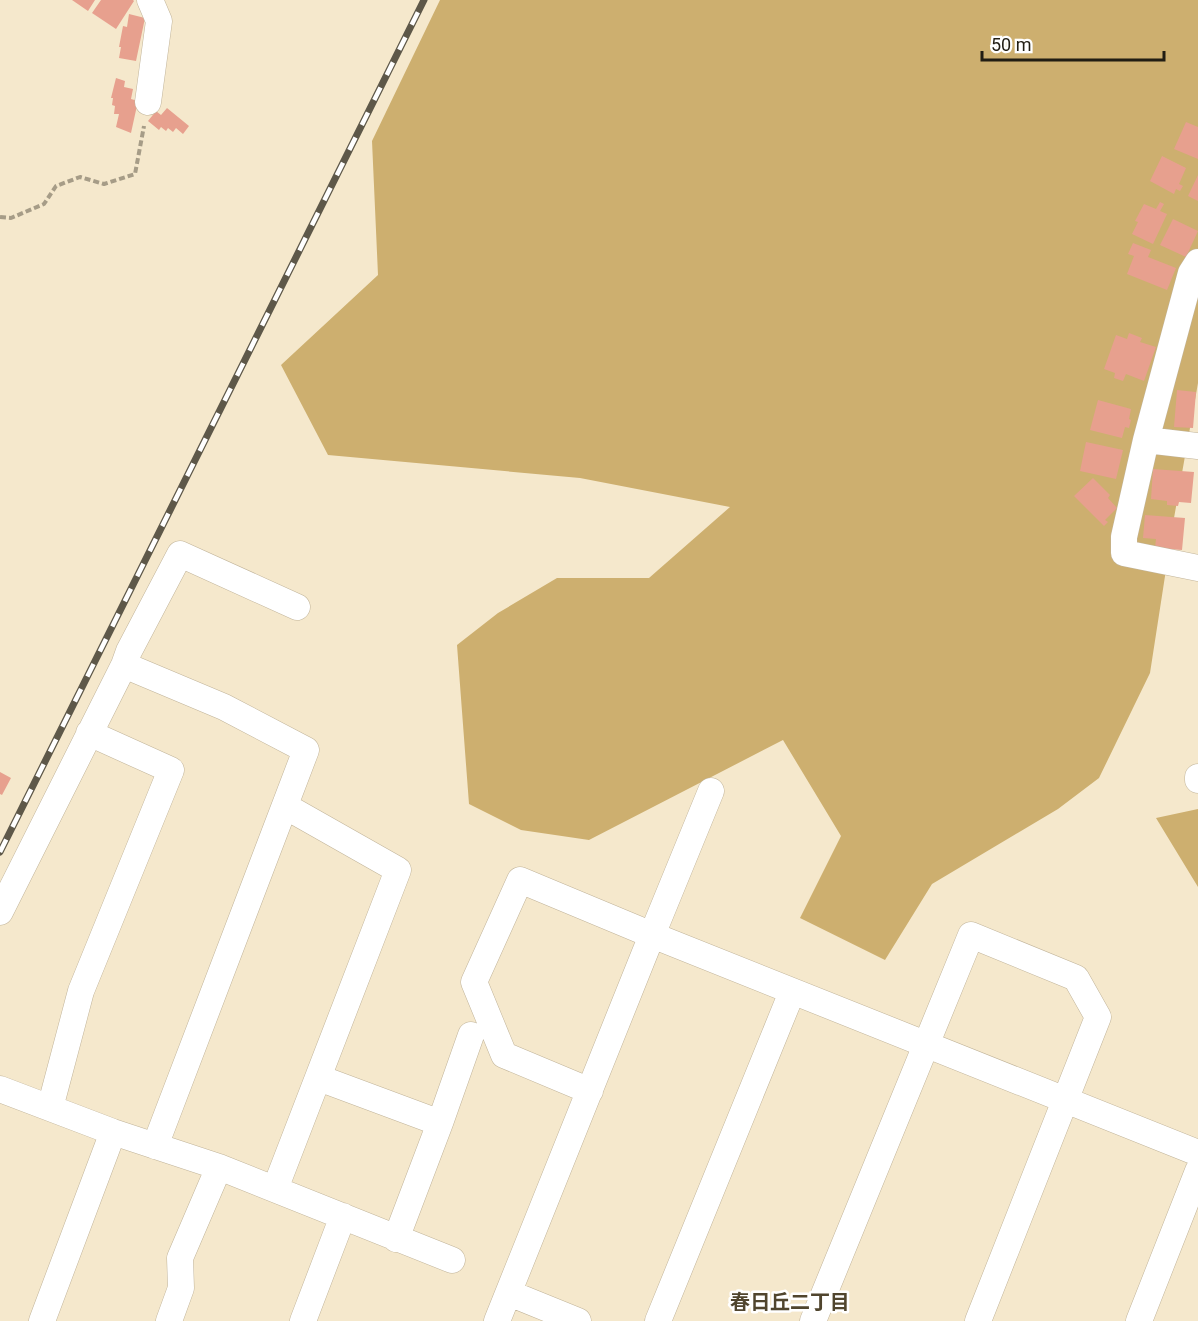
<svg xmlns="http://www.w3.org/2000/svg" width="1198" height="1321" viewBox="0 0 1198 1321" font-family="Roboto,'Noto Sans JP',sans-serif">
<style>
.forest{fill:#cdaf6f}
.building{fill:#e7a08e}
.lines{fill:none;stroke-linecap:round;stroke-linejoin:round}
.street-casing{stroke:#c1b49a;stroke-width:27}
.path{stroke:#a69c87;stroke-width:4;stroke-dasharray:6 3;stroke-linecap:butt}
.street{stroke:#fff;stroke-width:26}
.rail-casing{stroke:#5e5849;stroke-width:7}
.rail{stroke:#fff;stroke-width:4.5;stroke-dasharray:14;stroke-linecap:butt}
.labels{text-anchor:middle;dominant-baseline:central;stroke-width:5;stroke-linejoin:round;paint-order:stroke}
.neighbourhood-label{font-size:20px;font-weight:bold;fill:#50452e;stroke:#fff}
</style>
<rect width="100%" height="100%" fill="#f5e8cc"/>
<path class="forest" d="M440,0H1198V383L1174,518L1150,673L1099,778L1058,809L932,884L885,960L800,918L841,836L783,740L589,840L521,830L469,804L457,645L498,613L557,578H649L730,507L580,478L328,455L281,365L378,275L372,141Z
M1198,809V887L1156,818Z"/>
<path class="building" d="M72,0H95L88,11Z
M101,0H133L134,1L116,29L92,13Z
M129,14L145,18L136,61L119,58L121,47H119L123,26L127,27Z
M116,78L125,81L124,87L133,89L131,99L138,101L131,133L116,127L119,114H114L115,106L112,105L113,98H111Z
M167,108L189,126L183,134L176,128L173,132L168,128L166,131L161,127L159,130L148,121L156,111L161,115Z
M1186,122L1198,127V159L1174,149Z
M1162,156L1186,168L1179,184L1183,186L1180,191L1176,189L1174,194L1150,181Z
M1198,175V201L1188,196Z
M1160,202L1164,204L1160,211L1167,214L1153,244L1132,234L1138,222L1135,221L1144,204L1156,209Z
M1173,219L1198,231L1186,257L1160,245Z
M1133,243L1151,250L1148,257L1176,268L1167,290L1127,274L1134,256L1128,254Z
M1129,333L1142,338L1140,342L1156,347L1144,381L1126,374L1123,381L1114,378L1115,373L1104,369L1116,335L1127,339Z
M1177,390L1196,392L1193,428L1174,427Z
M1098,400L1131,409L1129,419L1131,420L1129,428L1125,427L1122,438L1090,430Z
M1086,442L1123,450L1116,479L1080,471Z
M1153,469L1194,472L1191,503L1179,502L1178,506L1167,505V501L1151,499Z
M1093,478L1110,495L1108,498L1117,508L1105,520L1108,522L1104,526L1074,496Z
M1145,515L1185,518L1182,550L1155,548L1156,539L1143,538Z
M0,772L11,778L2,795L0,794Z"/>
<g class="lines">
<defs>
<path id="street" d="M148,102L159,21L150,0
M1198,262L1191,273L1146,440L1124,537V553L1198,568
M1146,440L1198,446
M124,665L129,651L180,554L297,607
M1198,777V780
M0,912L124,665L224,707L306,750L155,1146
M319,1078L440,1123
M0,1089L113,1132L219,1167L452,1260
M590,1091L504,1055L474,982L520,880L652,935L711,791
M50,1108L81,991L171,770L89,733
M275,1189L398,870L285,806
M396,1239L440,1123L471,1035
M509,1293L578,1321
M42,1321L113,1132
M169,1321L181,1288L180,1258L219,1167
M303,1321L343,1216
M497,1321L652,935L1198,1153
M658,1321L792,992
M813,1321L971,935L1076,978L1098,1017L978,1321
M1139,1321L1198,1171"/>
</defs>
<use href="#street" class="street-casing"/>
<path class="path" d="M0,217L11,218L44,204L56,186L80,177L104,184L135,174L144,126"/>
<use href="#street" class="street"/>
<defs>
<path id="rail" d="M0,852L424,0"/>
</defs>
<use href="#rail" class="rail-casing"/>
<use href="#rail" class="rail"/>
</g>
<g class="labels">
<g class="neighbourhood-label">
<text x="790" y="1302">春日丘二丁目</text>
</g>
</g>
<path d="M982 51v9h182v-9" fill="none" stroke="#211d13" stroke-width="3"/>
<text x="991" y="51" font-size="18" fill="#211d13" stroke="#ffffff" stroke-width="4.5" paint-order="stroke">50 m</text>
</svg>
